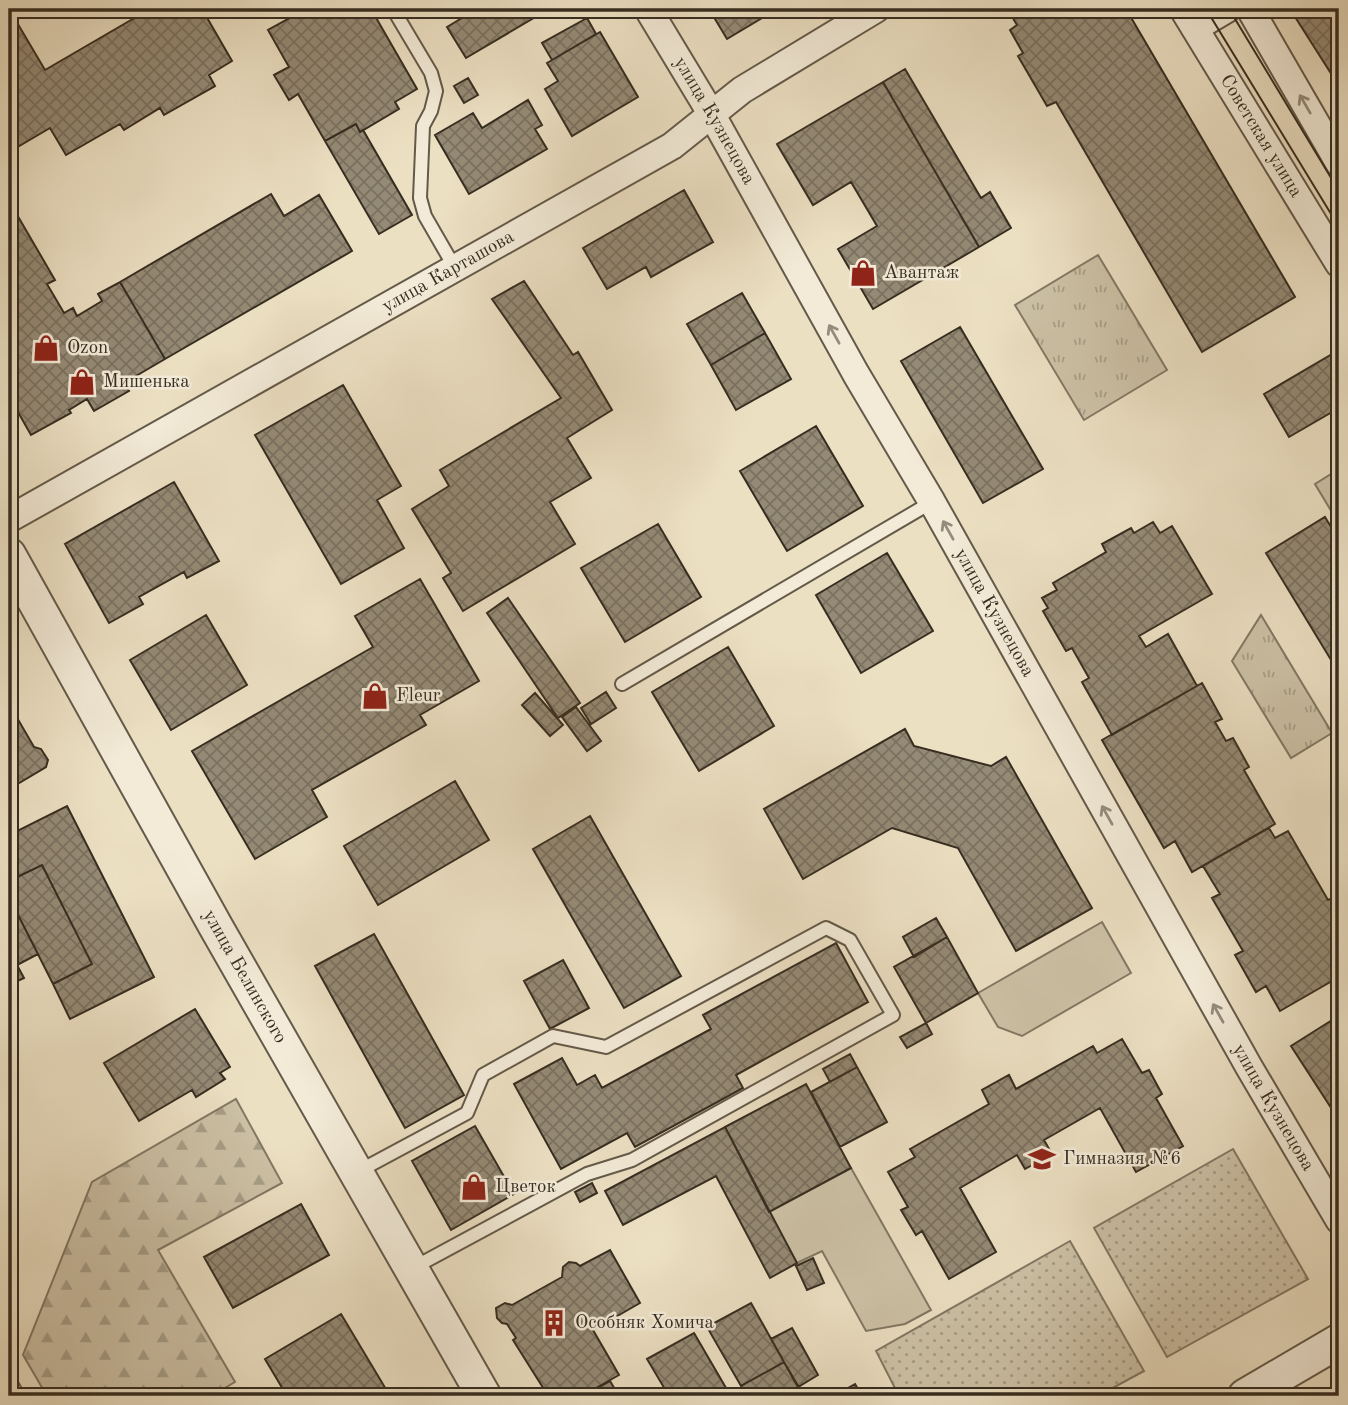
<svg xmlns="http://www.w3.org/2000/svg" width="1348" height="1405" viewBox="0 0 1348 1405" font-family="'Old Standard TT',serif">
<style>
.grass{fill:url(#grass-dots);stroke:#827864;stroke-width:2}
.forest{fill:url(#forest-firs);stroke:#827864;stroke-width:2}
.park{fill:url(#park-tufts);stroke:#827864;stroke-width:2}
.pitch{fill:#cdc2a7;stroke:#827864;stroke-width:2}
.building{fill:url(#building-cross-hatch);stroke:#362d20;stroke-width:2}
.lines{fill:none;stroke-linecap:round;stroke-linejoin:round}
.service-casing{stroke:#645a49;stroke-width:16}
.minor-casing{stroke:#645a49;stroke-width:30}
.tertiary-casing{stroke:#645a49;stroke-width:37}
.service{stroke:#f3ebd8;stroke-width:12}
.minor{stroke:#f3ebd8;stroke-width:26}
.tertiary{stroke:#f3ebd8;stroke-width:33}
.tram{stroke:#362d20;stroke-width:2}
.oneway{stroke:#948c7c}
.labels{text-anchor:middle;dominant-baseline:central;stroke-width:5;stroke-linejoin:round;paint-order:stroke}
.street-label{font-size:19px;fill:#362d20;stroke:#f3ebd8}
.poi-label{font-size:19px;fill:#362d20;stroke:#f3ebd8;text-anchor:start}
</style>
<defs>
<pattern id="grass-dots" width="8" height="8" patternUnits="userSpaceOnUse" patternTransform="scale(1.75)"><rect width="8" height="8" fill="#cdc2a7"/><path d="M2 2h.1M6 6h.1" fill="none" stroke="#a79e88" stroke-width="1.8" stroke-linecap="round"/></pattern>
<pattern id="forest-firs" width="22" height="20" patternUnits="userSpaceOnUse" patternTransform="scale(1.75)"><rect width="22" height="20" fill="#cdc2a7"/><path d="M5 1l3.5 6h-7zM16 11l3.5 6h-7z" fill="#a79e88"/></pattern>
<pattern id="park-tufts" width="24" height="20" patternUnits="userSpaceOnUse" patternTransform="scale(1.75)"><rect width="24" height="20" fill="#cdc2a7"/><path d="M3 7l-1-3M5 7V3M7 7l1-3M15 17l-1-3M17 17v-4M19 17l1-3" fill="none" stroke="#a79e88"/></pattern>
<pattern id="building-cross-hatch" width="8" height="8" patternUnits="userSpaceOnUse" patternTransform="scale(1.75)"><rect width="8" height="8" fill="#958a75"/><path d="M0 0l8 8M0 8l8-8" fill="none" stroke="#7a7160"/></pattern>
</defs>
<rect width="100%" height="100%" fill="#ece0c3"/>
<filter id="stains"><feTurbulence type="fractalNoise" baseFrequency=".00286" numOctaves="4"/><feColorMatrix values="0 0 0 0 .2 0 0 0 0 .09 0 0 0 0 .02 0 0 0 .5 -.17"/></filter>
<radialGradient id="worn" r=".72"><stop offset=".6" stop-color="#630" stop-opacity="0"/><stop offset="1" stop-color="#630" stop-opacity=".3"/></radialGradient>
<path class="grass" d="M1233,1149L1308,1279L1167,1357L1094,1228Z
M1070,1241L1144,1371L1098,1396H899L876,1351Z"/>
<path class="forest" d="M1339,469V524L1315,484Z
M236,1099L282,1183L158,1250L235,1382L211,1396H47L23,1355L92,1182Z"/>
<path class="park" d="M1098,255L1167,370L1084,420L1015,305Z
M1261,615L1332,733L1291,758L1232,661Z"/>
<path class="pitch" d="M1102,922L1131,973L1022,1036L998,1027L978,993Z
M851,1168L931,1310L905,1324L866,1331L822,1251L797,1263L769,1212Z"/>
<path class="building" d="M9,9L45,70L150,9H202L232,61L209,75L215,86L164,115L160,108L124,130L120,124L66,155L50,128L9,152Z
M292,9H371L417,89L395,102L399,109L360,132L356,124L325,141L298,94L289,100L274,75L289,67L268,30L295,15Z
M477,9H549L466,58L447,27Z
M709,9H777L727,39Z
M1010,9H1126L1295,297L1202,352L1056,102L1047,106L1018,56L1023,53L1010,30L1017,25L1008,10Z
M1290,9H1339V86Z
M587,18L596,34L552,60L542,43Z
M600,32L638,97L572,136L545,89L558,81L547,63Z
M905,69L981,198L990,192L1011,228L979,247L883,82Z
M468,78L478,95L464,103L454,86Z
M883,82L979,247L873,309L838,249L877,226L851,182L813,205L777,144Z
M528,100L542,125L535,129L547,149L469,194L435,135L473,113L482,128Z
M356,124L360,132L363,130L412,215L379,234L325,141Z
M684,190L713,242L651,277L646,267L607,289L583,248Z
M271,194L284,216L319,195L352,251L165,359L120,282Z
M9,201L55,280L47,284L64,313L73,308L77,316L102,301L98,294L120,282L165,359L124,383L129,391L94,411L87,399L69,410L71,413L31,435L10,398L17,394L9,379Z
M524,281L573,355L578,352L612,410L567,438L591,478L550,502L575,544L463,611L443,578L451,573L412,509L449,486L440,470L561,398L492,299Z
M742,293L765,333L711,365L687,324Z
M960,327L1043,469L983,503L901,361Z
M765,333L791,379L736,410L711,365Z
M1339,350V408L1289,437L1264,394Z
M343,385L401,486L377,500L404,548L341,584L255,435Z
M816,426L863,506L787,551L740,471Z
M174,482L219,561L187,578L184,572L139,597L143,604L109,623L65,544Z
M1325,517L1339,540V673L1266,553Z
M1153,522L1160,533L1172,526L1212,594L1139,636L1146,647L1168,634L1197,686L1112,735L1082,682L1089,678L1072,648L1066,651L1043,611L1048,608L1042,598L1057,590L1053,583L1106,552L1102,544L1131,528L1134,533Z
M658,524L701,597L625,642L581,568Z
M887,553L933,631L861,673L816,595Z
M420,579L479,681L420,715L426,725L312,790L327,817L255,859L192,751L373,647L355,616Z
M508,598L580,703L558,718L487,613Z
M206,615L247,685L171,730L130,660Z
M728,647L774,726L699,771L652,692Z
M1202,683L1222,719L1215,722L1226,741L1233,738L1249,767L1244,770L1275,824L1192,872L1175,841L1164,848L1102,740Z
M606,692L616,708L591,724L581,708Z
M535,693L563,725L550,736L522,705Z
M9,704L34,747L41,749L48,760L46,767L9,789Z
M576,707L601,741L587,751L562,717Z
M905,729L914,746L991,766L1006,757L1092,908L1016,951L958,848L892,828L803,879L764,809Z
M455,781L489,840L378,905L344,846Z
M67,806L154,977L70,1019L53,984L92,964L42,865L9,881V835Z
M590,816L681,976L624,1008L533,849Z
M1269,828L1275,838L1288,831L1328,900L1337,896L1339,899V977L1280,1011L1266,986L1256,992L1235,955L1243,951L1212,898L1220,894L1203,866Z
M42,865L92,964L53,984L9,897V881Z
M9,897L38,954L17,965L24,978L9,985Z
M936,918L947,937L914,957L903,937Z
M374,934L464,1095L405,1128L315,966Z
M947,937L978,993L926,1023L894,967Z
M836,943L868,1002L736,1075L743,1088L635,1147L627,1133L561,1169L514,1084L562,1058L577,1085L595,1075L602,1088L711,1029L703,1015Z
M563,960L589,1008L550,1029L524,981Z
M195,1009L230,1067L220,1073L225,1079L196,1097L192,1090L139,1121L104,1063Z
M1337,1017L1339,1020V1120L1291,1046Z
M926,1023L932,1034L907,1048L900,1037Z
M1122,1039L1142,1073L1149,1070L1162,1094L1156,1098L1183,1146L1136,1172L1100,1108L1044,1140L1052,1154L1025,1169L1017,1155L960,1188L996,1252L949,1279L922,1231L916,1235L901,1210L908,1207L888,1172L915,1157L910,1149L989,1104L982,1090L1009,1075L1016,1089L1093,1046L1097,1053Z
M850,1054L857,1067L830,1082L823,1069Z
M857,1067L887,1122L840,1147L811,1092Z
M806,1084L851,1168L769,1212L725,1127Z
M475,1126L514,1194L451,1230L412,1161Z
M725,1127L797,1263L770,1278L716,1176L623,1225L605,1191Z
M592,1183L597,1193L580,1202L575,1192Z
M301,1204L329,1255L233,1308L204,1257Z
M610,1250L640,1303L593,1330L619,1375L582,1396H552L550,1393L547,1394L513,1340L516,1338L507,1324L502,1323L497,1318L496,1308L505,1303L512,1305L562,1277L563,1267L569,1262L576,1263L580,1266Z
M813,1258L824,1283L807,1290L796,1266Z
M751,1303L784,1362L741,1386L707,1327Z
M341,1314L390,1396H287L265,1359Z
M792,1328L818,1375L798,1387L771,1339Z
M694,1333L726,1388L712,1396H669L647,1359Z
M784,1362L804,1396H746L741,1386Z
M610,1381L619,1396H582Z
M855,1384L862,1396H834Z"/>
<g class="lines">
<defs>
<path id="service" d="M393,9L431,73L436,91L431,111L423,126L420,198L425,216L455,268
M622,684L932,502
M359,1171L467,1113L483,1075L553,1036L606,1047L826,928L850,940L893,1015L632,1160L587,1174L411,1269
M9,1380L18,1396"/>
<g id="minor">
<path id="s1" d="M648,9L712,115L856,374L932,502L1249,1067L1339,1220"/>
<path id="s2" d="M1183,9L1339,264"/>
<path d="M1250,9L1339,163"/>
<path d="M1195,28L1227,9"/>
<path id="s3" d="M9,519L672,146L742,90L876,9"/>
</g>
<g id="tertiary">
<path id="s4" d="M9,555L216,927L484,1396"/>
<path d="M1245,1396L1339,1341"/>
</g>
</defs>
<use href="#service" class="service-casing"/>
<use href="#minor" class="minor-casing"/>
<use href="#tertiary" class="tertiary-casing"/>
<use href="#service" class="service"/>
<use href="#minor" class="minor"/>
<use href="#tertiary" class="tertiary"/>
<path class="tram" d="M1206,9L1339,227
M1229,9L1339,191"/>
</g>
<defs><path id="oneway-shaft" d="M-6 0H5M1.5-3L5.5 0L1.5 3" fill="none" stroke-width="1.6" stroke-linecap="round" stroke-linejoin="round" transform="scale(1.75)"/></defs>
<g class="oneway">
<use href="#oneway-shaft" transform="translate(1305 104) rotate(-120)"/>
<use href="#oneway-shaft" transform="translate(834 334) rotate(-119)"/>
<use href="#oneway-shaft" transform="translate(948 530) rotate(-119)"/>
<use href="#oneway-shaft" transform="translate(1107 815) rotate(-119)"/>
<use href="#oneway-shaft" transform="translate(1218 1013) rotate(-119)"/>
</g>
<defs>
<symbol id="shop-bare" viewBox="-9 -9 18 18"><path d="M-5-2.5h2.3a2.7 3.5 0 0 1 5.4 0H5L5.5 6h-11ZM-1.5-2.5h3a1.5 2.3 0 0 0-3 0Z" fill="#8f2418" stroke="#f3ebd8" stroke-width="2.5" paint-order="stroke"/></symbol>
<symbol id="school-bare" viewBox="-9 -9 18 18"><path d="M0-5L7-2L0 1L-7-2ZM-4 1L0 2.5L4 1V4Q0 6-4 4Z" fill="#8f2418" stroke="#f3ebd8" stroke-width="2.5" paint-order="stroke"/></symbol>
<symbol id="building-bare" viewBox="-9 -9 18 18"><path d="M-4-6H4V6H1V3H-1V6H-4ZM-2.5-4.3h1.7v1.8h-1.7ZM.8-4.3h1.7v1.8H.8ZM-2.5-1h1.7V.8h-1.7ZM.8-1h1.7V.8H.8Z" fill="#8f2418" stroke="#f3ebd8" stroke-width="2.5" paint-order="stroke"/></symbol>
</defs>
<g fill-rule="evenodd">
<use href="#shop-bare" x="844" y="254" width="38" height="38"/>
<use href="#shop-bare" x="27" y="329" width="38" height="38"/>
<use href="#shop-bare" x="63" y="363" width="38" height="38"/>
<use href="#shop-bare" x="356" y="677" width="38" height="38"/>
<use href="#school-bare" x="1023" y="1140" width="38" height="38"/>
<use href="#shop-bare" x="455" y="1168" width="38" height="38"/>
<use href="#building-bare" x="535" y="1304" width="38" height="38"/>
</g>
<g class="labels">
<g class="street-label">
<text stroke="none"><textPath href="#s1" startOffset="130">улица Кузнецова</textPath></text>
<text stroke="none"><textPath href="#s2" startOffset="149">Советская улица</textPath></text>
<text stroke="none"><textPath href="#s3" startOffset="504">улица Карташова</textPath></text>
<text stroke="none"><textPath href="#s1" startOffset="696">улица Кузнецова</textPath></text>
<text stroke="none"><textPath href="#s4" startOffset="483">улица Белинского</textPath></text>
<text stroke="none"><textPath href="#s1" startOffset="1264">улица Кузнецова</textPath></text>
</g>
<g class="poi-label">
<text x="884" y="273">Авантаж</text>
<text x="67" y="348">Ozon</text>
<text x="103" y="382">Мишенька</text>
<text x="396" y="696">Fleur</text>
<text x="1063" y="1159">Гимназия №6</text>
<text x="495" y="1187">Цветок</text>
<text x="575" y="1323">Особняк Хомича</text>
</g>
</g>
<rect width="1348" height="1405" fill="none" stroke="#ece0c3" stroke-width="35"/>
<rect x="10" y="10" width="1327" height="1384" fill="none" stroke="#362d20" stroke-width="3.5"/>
<rect x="18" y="18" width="1313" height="1370" fill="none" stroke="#362d20" stroke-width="2"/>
<rect width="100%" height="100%" filter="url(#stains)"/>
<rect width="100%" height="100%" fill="url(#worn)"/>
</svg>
